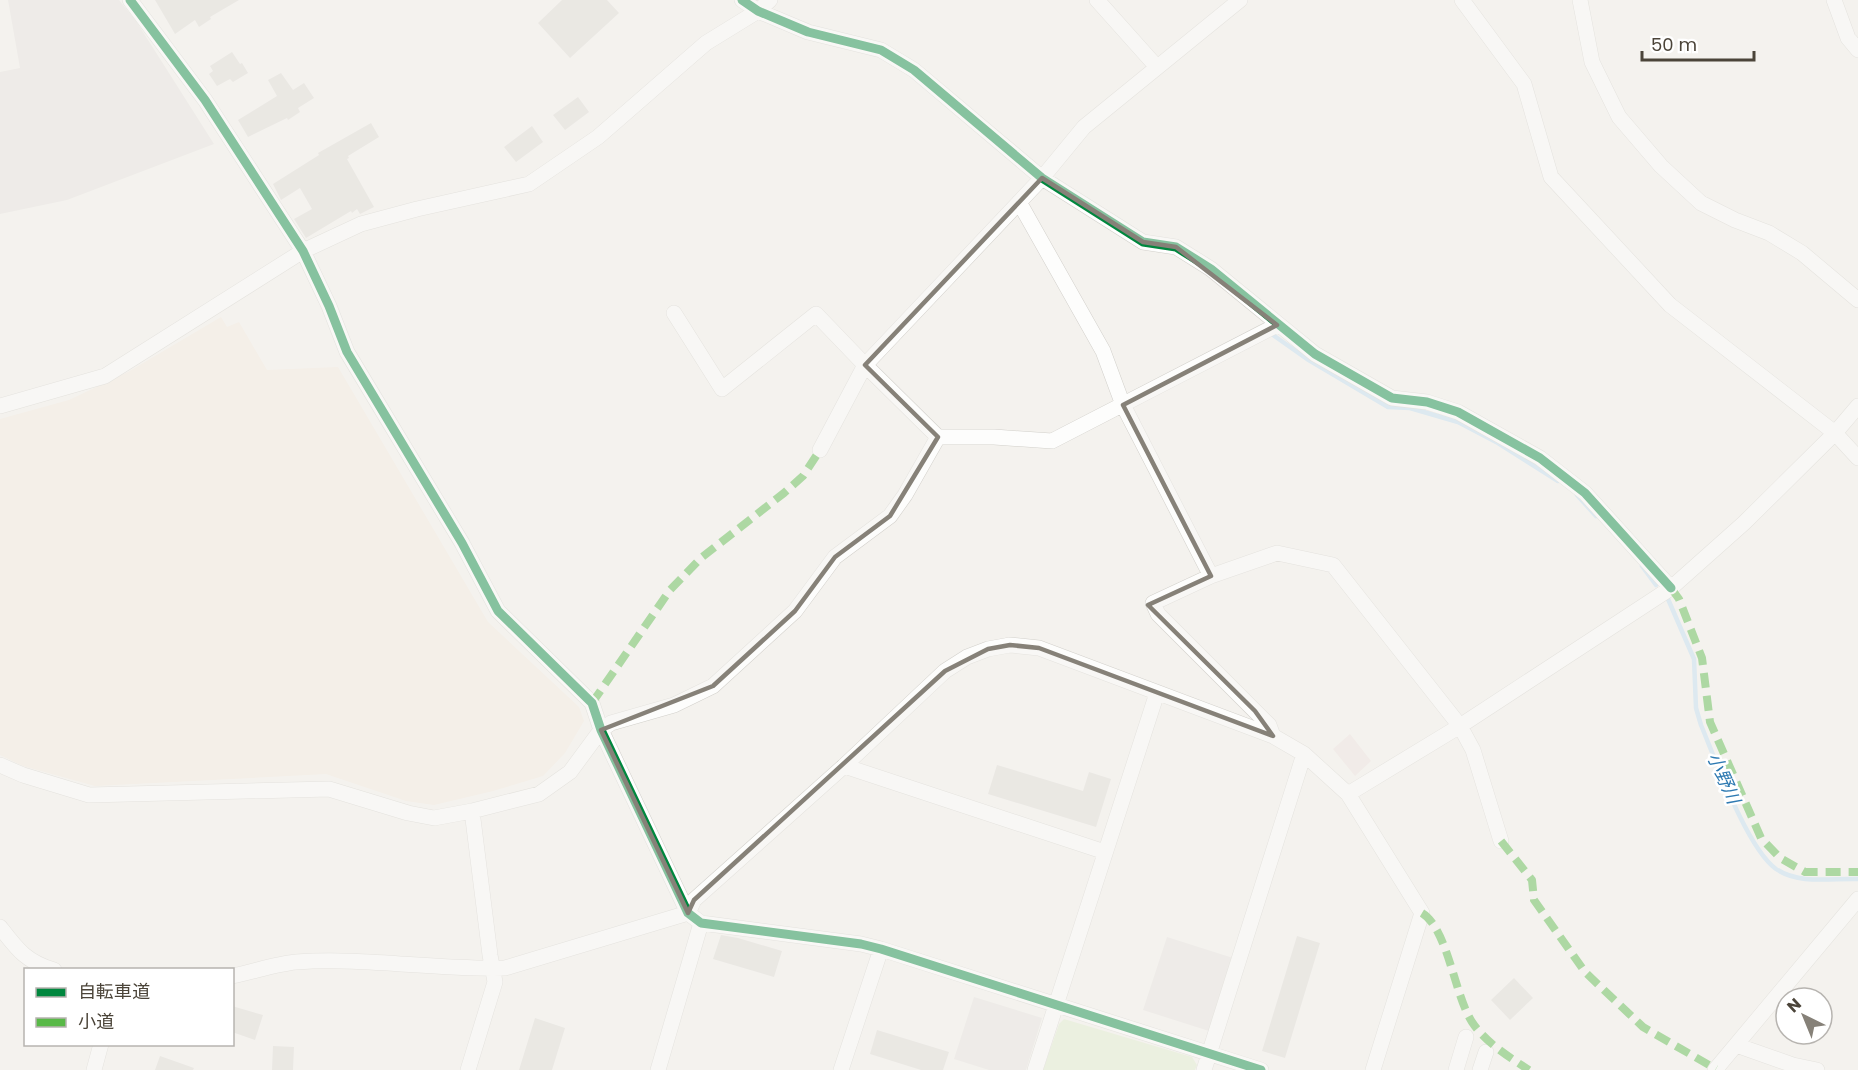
<svg xmlns="http://www.w3.org/2000/svg" width="1858" height="1070" viewBox="0 0 1858 1070" font-family="Poppins,'Noto Sans JP',sans-serif">
<style>
.commercial{fill:#f3ebdf}
.medical{fill:#eee3df}
.green{fill:#e1eecf}
.parking{fill:#e6e3df}
.lines{fill:none;stroke-linecap:round;stroke-linejoin:round}
.stream{stroke:#c0ddf1;stroke-width:4.5}
.building{fill:#dedbd6}
.minor-casing{stroke:#d2d0cb;stroke-width:16}
.minor{stroke:#fdfdfc;stroke-width:15}
.quiet{stroke:#58b947;stroke-width:8;stroke-dasharray:15 8;stroke-linecap:butt}
.cycleway-casing{stroke:#fff;stroke-width:13}
.cycleway{stroke:#00873e;stroke-width:9}
.marked{fill:none;stroke:#868178;stroke-width:4.5;stroke-linejoin:round}
.labels{text-anchor:middle;dominant-baseline:central;stroke-width:5;stroke-linejoin:round;paint-order:stroke}
.water-label{font-size:18px;font-style:italic;fill:#2e7ab2;stroke:#fff}
</style>
<rect width="100%" height="100%" fill="#f4f2ee"/>
<path class="commercial" d="M221,317L227,327L239,322L267,370L338,367L488,622L579,707L584,721L565,753L543,776L493,791L434,805L406,801L326,774L95,786L23,766L0,755V419L69,400L128,372Z"/>
<path class="medical" d="M1350,734L1371,761L1355,776L1333,749Z"/>
<path class="green" d="M1064,1019L1192,1057L1197,1065L1195,1070H1043L1059,1024Z"/>
<path class="parking" d="M8,0H119L136,21L214,144L67,200L0,214V72L20,68Z
M1167,937L1233,958L1209,1031L1143,1010Z
M974,997L1042,1018L1026,1070H989L954,1059Z"/>
<g class="lines">
<path class="stream" d="M1273,335L1307,359L1388,407L1410,408L1458,422L1498,443L1558,481
M1577,495L1596,516
M1642,566L1656,585
M1668,599L1694,659L1696,708L1701,725C1716,761 1747,848 1776,869C1800,885 1831,878 1858,879"/>
</g>
<path class="building" d="M155,0H239L210,17L211,19L199,27L195,20L175,34Z
M562,0H607L619,13L570,58L538,23Z
M232,52L240,64L242,63L248,73L233,82L230,79L217,86L209,74L213,71L210,66Z
M281,73L293,90L304,83L314,98L298,108L300,112L288,120L287,118L248,137L238,120L277,96L268,80Z
M578,97L589,112L565,130L553,115Z
M371,123L379,137L348,156L349,158L347,159L374,207L360,214L357,209L352,213L351,211L306,238L294,219L312,209L300,188L281,200L273,184L319,155L318,153Z
M532,126L543,142L516,162L504,147Z
M997,765L1083,791L1089,772L1111,779L1096,827L988,794Z
M721,935L738,938L782,951L774,977L713,959Z
M1297,936L1320,943L1285,1058L1262,1051Z
M1514,978L1533,998L1510,1020L1491,1000Z
M232,1006L263,1015L255,1040L232,1032Z
M535,1018L565,1028L552,1070H519Z
M877,1030L949,1052L943,1070H921L870,1054Z
M273,1046L294,1047L293,1070H272Z
M160,1056L194,1068L193,1070H155Z"/>
<g class="lines">
<defs>
<path id="minor" d="M130,0L205,100L303,251L329,306L347,352L462,543L498,611L592,703L601,730L688,913L701,923L861,944L881,949L1261,1070
M742,0L758,11L808,32L881,50L914,70L1042,178L1143,242L1176,247L1211,269L1315,354L1392,398L1427,402L1458,412L1540,458L1585,493L1671,588
M1097,0L1156,66
M1240,0L1084,127L1042,178L865,365L938,437H994L1052,441L1277,325
M1462,0L1524,84L1551,177L1670,305L1835,433L1858,458
M1580,0L1592,62L1619,117L1661,166L1701,203L1735,220L1769,233L1802,253L1858,300
M1834,0L1848,38L1858,50
M1019,202L1103,351L1123,405L1211,576
M674,313L722,389L816,314L865,365L820,450
M0,406L105,376L303,251L361,224L417,209L529,184L598,137L706,43L758,11L770,0
M1273,736L1269,725L1158,614L1153,603L1211,576L1277,553L1333,565L1460,726L1473,750L1501,841
M0,765L23,775L89,795L329,789L408,813L434,818L472,811L539,794L570,772L601,730L611,723L674,705L713,686L795,611L835,557L890,516L905,495L938,437
M844,766L1105,852
M1348,794L1460,726L1671,588L1744,523L1835,433L1858,406
M688,913L694,900L844,766L945,671L967,657L988,649L1010,645L1039,648L1273,736L1304,754L1348,794L1422,913L1373,1070
M0,927C17,949 26,962 54,970
M232,976C253,972 275,964 296,962C364,957 436,970 505,968L688,913
M1736,1045L1793,1065L1817,1070
M94,1070L101,1044
M468,1070L495,982L490,955L472,811
M658,1070L701,923
M841,1070L881,949
M1035,1070L1157,693
M1204,1070L1304,754
M1456,1070L1466,1037
M1480,1070L1486,1052
M1715,1070L1858,899"/>
</defs>
<use href="#minor" class="minor-casing"/>
<use href="#minor" class="minor"/>
<path class="quiet" d="M1671,588L1679,599L1702,658L1710,722L1761,838L1780,858L1805,872H1858
M592,703L670,590L701,558L784,493L803,476L820,450
M1501,841L1532,880L1534,900L1585,972L1643,1027L1716,1069
M1422,913C1448,929 1454,994 1472,1022C1485,1042 1509,1057 1529,1070"/>
<defs>
<path id="cycleway" d="M130,0L205,100L303,251L329,306L347,352L462,543L498,611L592,703L601,730L688,913L701,923L861,944L881,949L1261,1070
M742,0L758,11L808,32L881,50L914,70L1042,178L1143,242L1176,247L1211,269L1315,354L1392,398L1427,402L1458,412L1540,458L1585,493L1671,588"/>
</defs>
<use href="#cycleway" class="cycleway-casing"/>
<use href="#cycleway" class="cycleway"/>
</g>
<path d="M0 0H1858V1070H0ZM1042,178L1143,242L1176,247L1277,325L1123,405L1211,576L1148,605L1255,711L1273,736L1039,648L1010,645L988,649L945,671L694,900L688,913L601,730L713,686L795,611L835,557L890,516L938,437L865,365Z" fill="#f4f2ee" fill-opacity=".55" fill-rule="evenodd"/>
<path class="marked" d="M1042,178L1143,242L1176,247L1277,325L1123,405L1211,576L1148,605L1255,711L1273,736L1039,648L1010,645L988,649L945,671L694,900L688,913L601,730L713,686L795,611L835,557L890,516L938,437L865,365Z"/>
<g class="labels">
<g class="water-label">
<text transform="translate(1724 778) rotate(66)">小野川</text>
</g>
</g>
<rect x="24" y="968" width="210" height="78" fill="#ffffff" stroke="#b7b4b0" stroke-width="1.5"/>
<rect x="36" y="988" width="30" height="9" fill="#00873e" stroke="#b7b4b0" stroke-width="1.5"/>
<text x="78" y="998" font-size="18" fill="#4b4439">自転車道</text>
<rect x="36" y="1018" width="30" height="9" fill="#58b947" stroke="#b7b4b0" stroke-width="1.5"/>
<text x="78" y="1028" font-size="18" fill="#4b4439">小道</text>
<g transform="translate(1804 1016) rotate(317)"><circle r="28" fill="#ffffff" stroke="#b7b4b0" stroke-width="1.5"/>
<path d="M0-4.5L10 22L0 15L-10 22Z" fill="#868178"/>
<text y="-9" font-size="16" font-weight="bold" text-anchor="middle" fill="#4b4439">N</text>
</g>
<path d="M1642 51v9h112v-9" fill="none" stroke="#4b4439" stroke-width="3"/>
<text x="1651" y="51" font-size="18" fill="#4b4439" stroke="#ffffff" stroke-width="4.5" paint-order="stroke">50 m</text>
</svg>
